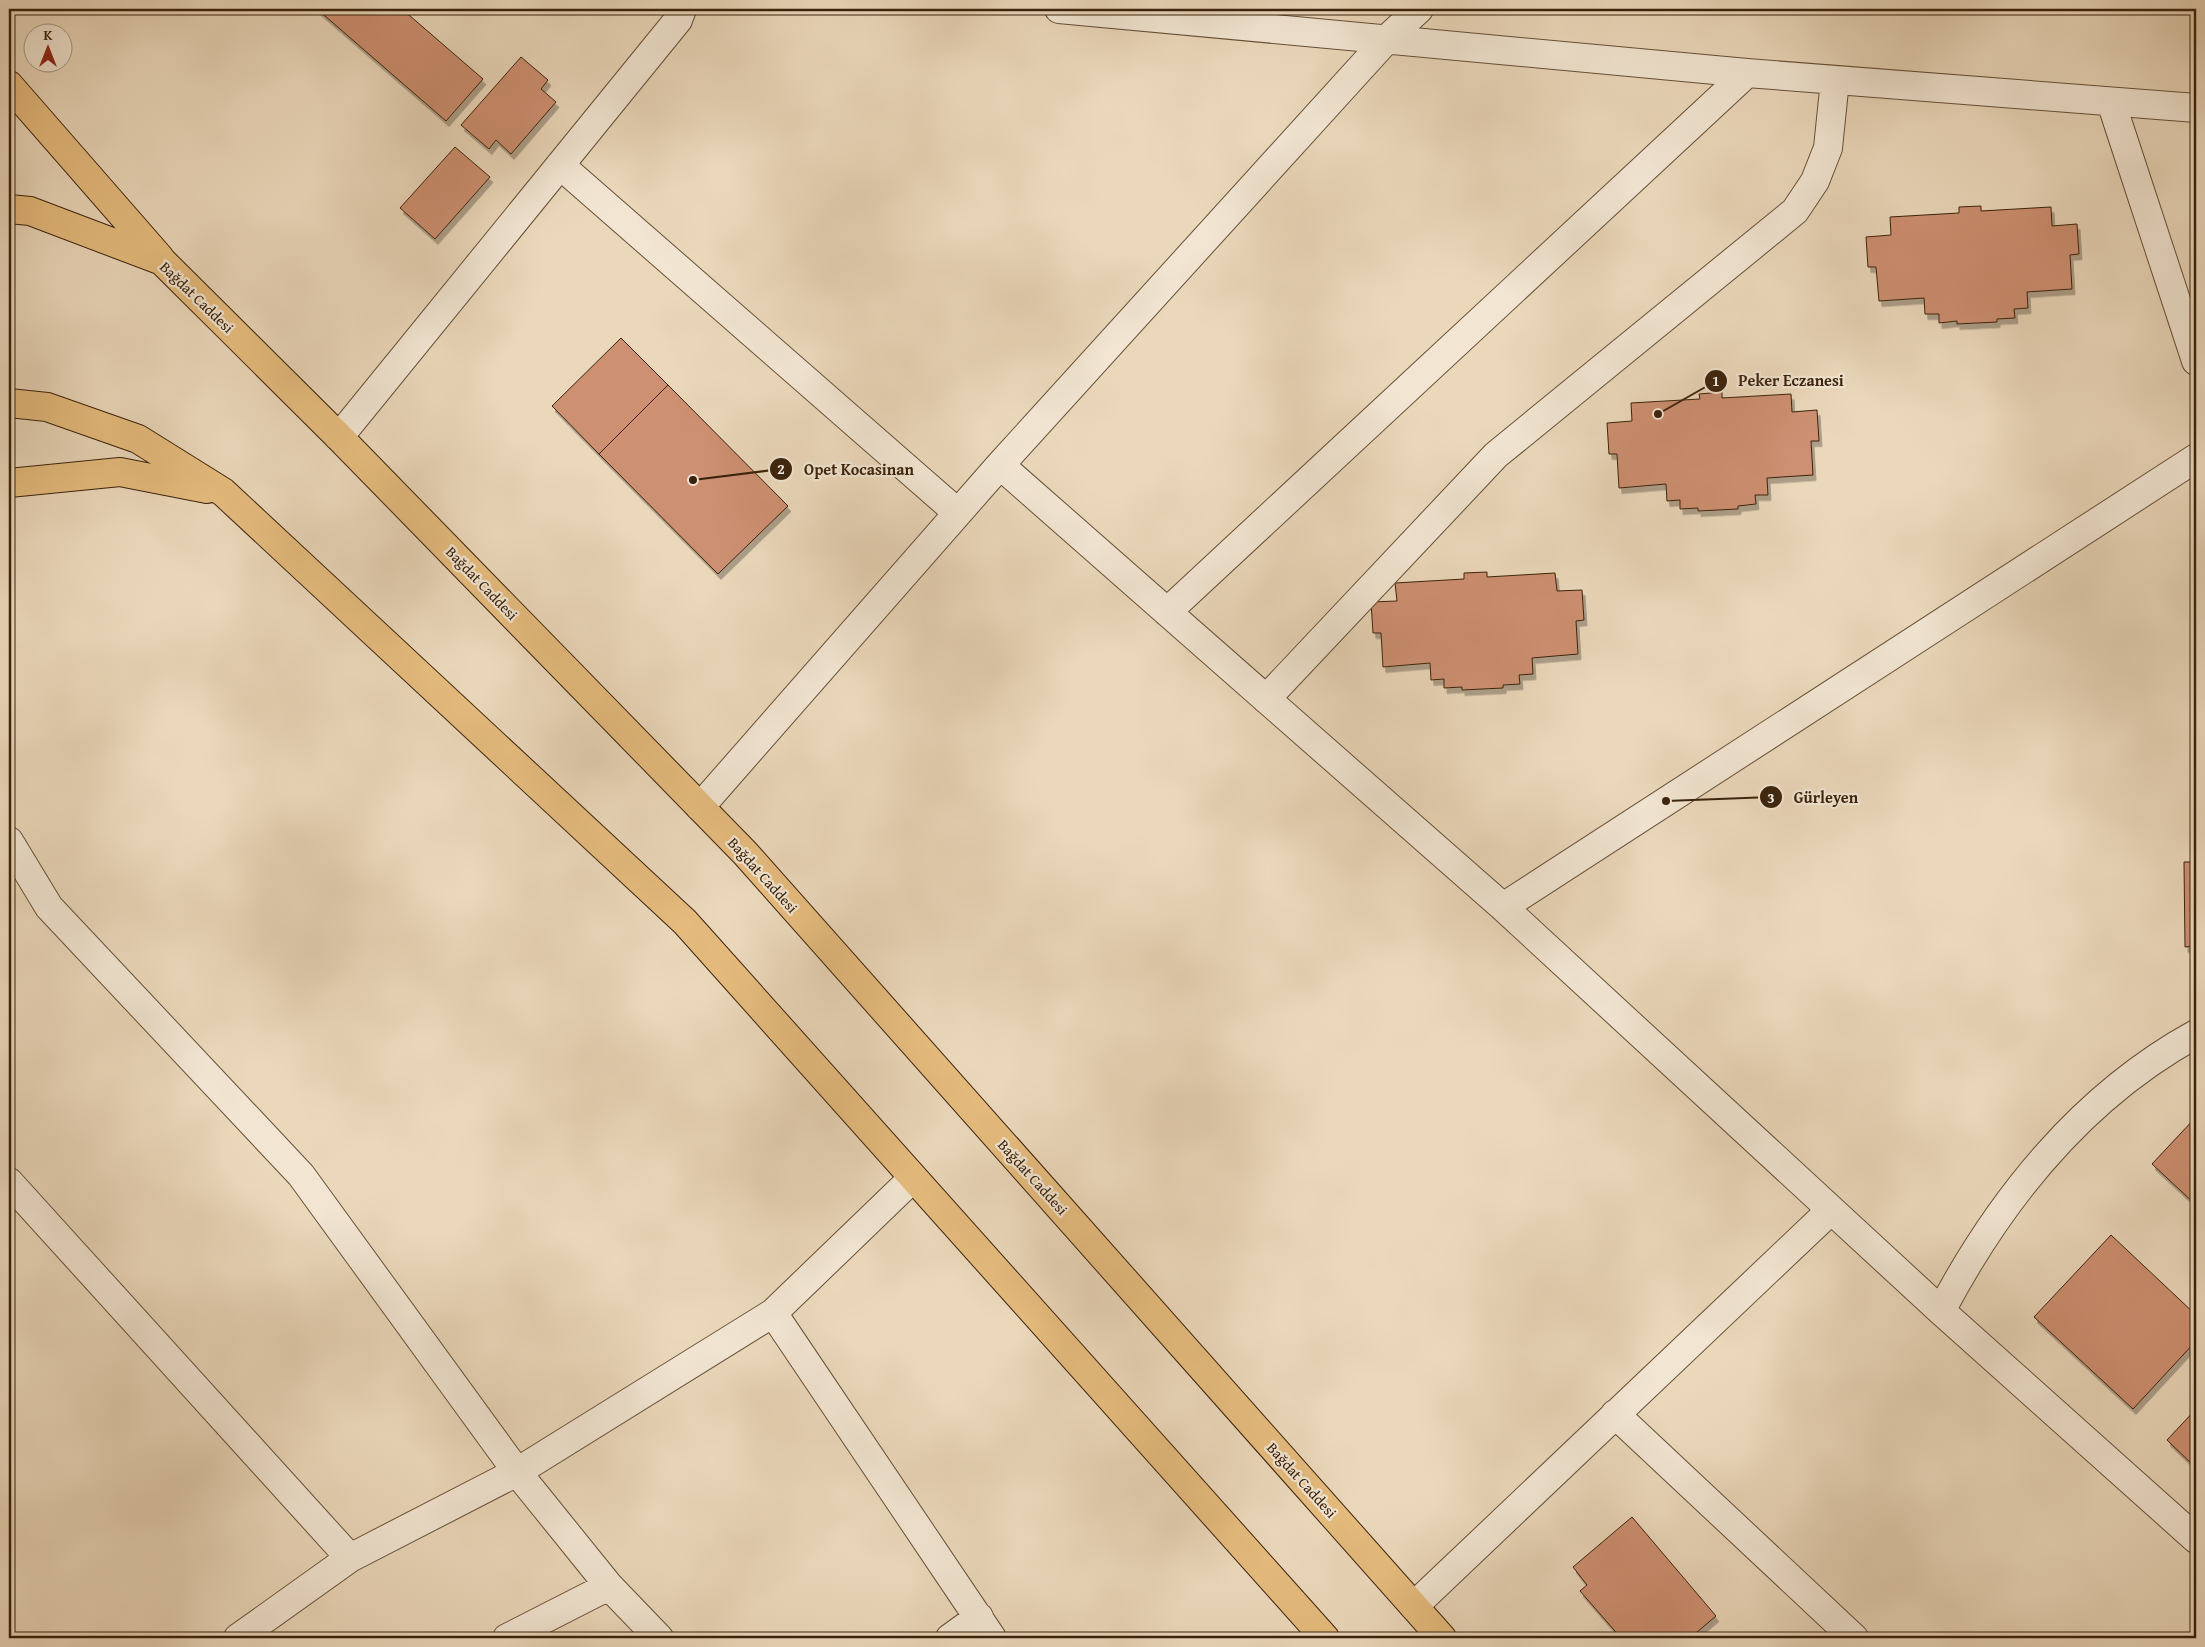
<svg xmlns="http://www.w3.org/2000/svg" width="2205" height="1647" viewBox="0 0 2205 1647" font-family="'Gentium Book Plus',serif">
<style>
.building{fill:#ce9072;stroke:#3a220c;filter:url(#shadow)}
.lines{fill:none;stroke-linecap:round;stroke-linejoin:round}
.minor-casing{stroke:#665038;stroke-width:30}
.major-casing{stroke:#3a220c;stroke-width:30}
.minor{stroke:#f2e6d3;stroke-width:28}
.major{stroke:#e6bc7e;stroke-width:28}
.labels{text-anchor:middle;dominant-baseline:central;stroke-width:4.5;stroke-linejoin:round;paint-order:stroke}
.street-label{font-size:15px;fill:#3a220c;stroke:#f2e6d3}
.leader{fill:none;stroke:#3a220c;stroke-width:2}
.callout-dot{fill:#3a220c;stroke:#f2e6d3;stroke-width:2}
.mark-label{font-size:15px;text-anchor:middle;font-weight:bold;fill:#fff}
.callout-label{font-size:16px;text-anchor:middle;font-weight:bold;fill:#3a220c;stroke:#f2e6d3;stroke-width:4.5;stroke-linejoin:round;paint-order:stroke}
</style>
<defs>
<filter id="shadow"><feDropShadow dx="3" dy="5.5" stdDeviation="0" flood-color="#0004"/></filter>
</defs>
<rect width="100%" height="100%" fill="#ebd8bb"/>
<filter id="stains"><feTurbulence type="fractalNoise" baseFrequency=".004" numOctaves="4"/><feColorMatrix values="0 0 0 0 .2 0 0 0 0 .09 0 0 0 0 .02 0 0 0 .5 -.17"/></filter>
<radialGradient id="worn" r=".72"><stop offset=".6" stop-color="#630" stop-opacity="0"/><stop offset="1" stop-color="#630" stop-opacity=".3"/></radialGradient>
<path class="building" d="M317,9H402L483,79L446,121Z
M521,57L548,80L541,89L556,102L511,154L496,140L489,149L461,125Z
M455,147L490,177L435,239L400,208Z
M1981,206V211L2051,207L2052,226L2077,224L2079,254L2070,255L2072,289L2027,292L2028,308L2014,309L2015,318L1997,319V322L1957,324V321L1939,323V314H1925L1924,298L1879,301L1876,267H1868L1866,237L1891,235L1890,217L1959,213V207Z
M621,338L668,385L599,454L552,406Z
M668,385L788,506L718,574L599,454Z
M1722,392V398L1791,394L1792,412L1817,410L1819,441H1811L1813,475L1767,478L1768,495H1755L1756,504L1738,506V509L1698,511V508L1680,509V500L1667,501L1666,484L1619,488L1617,454H1609L1607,423L1632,421L1631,403L1700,399L1699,394Z
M1487,572V577L1555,573L1557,591L1582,590L1584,620L1576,621L1578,654L1532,658L1533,674L1519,675L1520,684L1503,685V688L1462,690V687L1444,688V679L1431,680L1430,663L1383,667L1381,633H1373L1371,602L1397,601L1395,583L1464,579V573Z
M2184,862H2196V946L2185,947Z
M2196,1117V1205L2152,1164Z
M2111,1235L2196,1315V1341L2133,1409L2034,1317Z
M2196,1409V1468L2167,1440Z
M1632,1517L1716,1616L1690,1638H1621L1580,1591L1587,1585L1573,1567Z"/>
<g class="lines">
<defs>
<path id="minor" d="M1059,9L1747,73L2196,108
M2111,102L2196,361
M560,165L958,513
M339,437L678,20L682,9
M1000,465L1503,907L1941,1311L2196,1539
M1167,612L1747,73
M1266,699L1496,455L1795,211L1815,181L1828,148L1835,80
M700,807L1000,465L1387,39L1419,9
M9,841L49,907L301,1175L517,1472L609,1586L659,1638
M1503,907L2196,458
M913,1178L773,1313L992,1638
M9,1182L350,1558
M1941,1311C2000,1199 2083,1096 2196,1034
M1615,1414L1854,1638
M1414,1606L1831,1210
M238,1638L350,1558L517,1472L773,1313
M507,1638L609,1586
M950,1638L979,1617"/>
<path id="major" d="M9,85L160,258
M9,209L30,211L162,261L339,437L745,853L1442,1638
M9,403L47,407L138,439L223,492L685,922L1325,1638
M9,483L120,472L207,489"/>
</defs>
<use href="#minor" class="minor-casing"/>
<use href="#major" class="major-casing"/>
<use href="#minor" class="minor"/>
<use href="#major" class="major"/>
</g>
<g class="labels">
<g class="street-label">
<text transform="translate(197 297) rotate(44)">Bağdat Caddesi</text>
<text transform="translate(482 583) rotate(46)">Bağdat Caddesi</text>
<text transform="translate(763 875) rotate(48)">Bağdat Caddesi</text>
<text transform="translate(1033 1177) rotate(48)">Bağdat Caddesi</text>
<text transform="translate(1302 1480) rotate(48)">Bağdat Caddesi</text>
</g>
</g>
<path class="leader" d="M1658 414L1716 381M693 480L781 469M1666 801L1771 797"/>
<g class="callout-dot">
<circle cx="1658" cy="414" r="5"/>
<circle cx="693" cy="480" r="5"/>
<circle cx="1666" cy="801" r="5"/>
<circle cx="1716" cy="381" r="12"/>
<circle cx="781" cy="469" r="12"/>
<circle cx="1771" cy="797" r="12"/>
</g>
<g class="mark-label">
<text x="1716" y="386">1</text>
<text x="781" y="474">2</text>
<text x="1771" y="803">3</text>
</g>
<g class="callout-label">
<text x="1791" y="386">Peker Eczanesi</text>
<text x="859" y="475">Opet Kocasinan</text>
<text x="1826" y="803">Gürleyen</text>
</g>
<rect width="2205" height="1647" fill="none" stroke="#ebd8bb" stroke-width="30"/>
<rect x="10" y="10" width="2185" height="1627" fill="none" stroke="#3a220c" stroke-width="2.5"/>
<rect x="15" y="15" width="2175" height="1617" fill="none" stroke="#3a220c"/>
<g transform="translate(48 48)"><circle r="24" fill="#f2e6d3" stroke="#a89883"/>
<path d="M0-4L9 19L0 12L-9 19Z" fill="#8f2418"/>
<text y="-8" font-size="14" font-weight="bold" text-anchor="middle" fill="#3a220c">K</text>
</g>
<rect width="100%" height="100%" filter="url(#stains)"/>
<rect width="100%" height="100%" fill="url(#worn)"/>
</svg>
